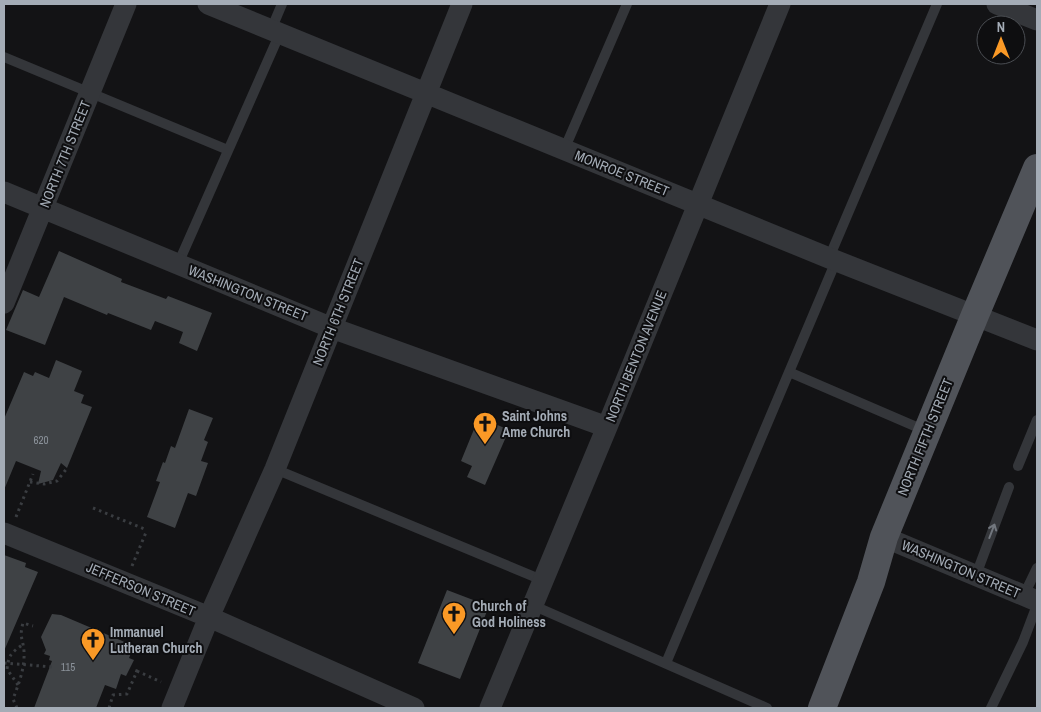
<svg xmlns="http://www.w3.org/2000/svg" width="1041" height="712" viewBox="0 0 1041 712" font-family="'Archivo Narrow',sans-serif">
<style>
.building{fill:#3f4245}
.lines{fill:none;stroke-linecap:round;stroke-linejoin:round}
.path{stroke:#3a3d41;stroke-width:3;stroke-dasharray:2.5 4;stroke-linecap:butt}
.lane{stroke:#34363a;stroke-width:10}
.street{stroke:#34363a;stroke-width:21}
.primary{stroke:#505359;stroke-width:28}
.path-bridge{stroke:#3a3d41;stroke-width:3;stroke-dasharray:2.5 4;stroke-linecap:butt}
.oneway{stroke:#72777e}
.labels{text-anchor:middle;dominant-baseline:central;stroke-width:4;stroke-linejoin:round;paint-order:stroke}
.number-label{font-size:11px;fill:#8b929a}
.street-label{font-size:14px;fill:#a4acb6;stroke:#0e0e10}
.poi-label{font-size:14px;font-weight:bold;fill:#a4acb6;stroke:#0e0e10;text-anchor:start}
</style>
<rect width="100%" height="100%" fill="#131315"/>
<path class="building" d="M59,251L122,279L121,282L166,299L168,296L212,313L197,351L179,343L183,332L155,321L151,330L108,313L107,315L64,297L45,345L6,330L23,290L39,297Z
M56,360L82,371L74,391L84,395L81,403L92,407L67,468L61,463L53,480L38,484L41,471L16,461L4,490V419L24,372L33,376L35,372L49,378Z
M189,409L213,418L204,440L208,442L201,461L208,463L196,496L188,493L175,528L147,517L160,482L156,481L163,462L165,463L171,446L175,448Z
M479,417L509,430L485,485L467,477L472,466L461,461Z
M4,555L26,563L25,567L38,572L4,651Z
M447,590L489,606L460,679L418,663Z
M52,614L61,615L134,646L129,658L134,660L126,676L121,674L116,689L105,685L96,708H34L52,661L49,660L50,656L44,654L46,650L41,637Z"/>
<g class="lines">
<path class="path" d="M30,482L44,484L57,481L68,467
M93,508L147,530
M16,517L33,474
M132,566L147,530
M137,671L161,682
M18,685L7,669C9,655 10,654 22,645
M17,708L13,699C19,683 25,668 24,651C23,639 19,637 23,623L33,626
M109,708L113,695L127,694L137,671L132,669"/>
<path class="lane" d="M271,30L282,4
M4,57L228,150
M564,150L627,4
M829,258L937,4
M178,264L280,33
M789,372L926,431
M1018,466L1037,420
M275,469L542,580
M976,575L1009,487
M1024,595L1037,568
M532,605L767,708
M666,663L836,261
M991,708L1023,642L1037,605"/>
<path class="street" d="M208,4L829,258L1037,340
M997,4L1037,20
M4,192L332,328L607,427
M4,303L126,4
M4,533L209,617L414,708
M884,537L1037,601
M172,708L209,617L275,469L462,4
M490,708L607,427L780,4"/>
<path class="primary" d="M822,708L871,582L884,537L975,315L1037,168"/>
<path class="path-bridge" d="M4,663L53,667"/>
</g>
<defs><path id="oneway-shaft" d="M-6 0H5M1.5-3L5.5 0L1.5 3" fill="none" stroke-width="1.6" stroke-linecap="round" stroke-linejoin="round" transform="scale(1.25)"/></defs>
<use class="oneway" href="#oneway-shaft" transform="translate(992 531) rotate(-69)"/>
<defs>
<symbol id="church-pin" viewBox="-11 -11 22 30"><path d="M0 17L-7.5 6A9.5 9.5 0 1 1 7.5 6Z" fill="#fa9926" stroke="#0e0e10"/><path d="M-1.2-6h2.4v3.5h3.3v2.4h-3.3V6h-2.4V-.1h-3.3v-2.4h3.3Z" fill="#111"/></symbol>
</defs>
<g fill-rule="evenodd">
<use href="#church-pin" x="471" y="410" width="28" height="38"/>
<use href="#church-pin" x="440" y="600" width="28" height="38"/>
<use href="#church-pin" x="79" y="626" width="28" height="38"/>
</g>
<g class="labels">
<g class="number-label">
<text x="41" y="440">620</text>
<text x="68" y="667">115</text>
</g>
<g class="street-label">
<text transform="translate(65 154) rotate(-68)">NORTH 7TH STREET</text>
<text transform="translate(622 173) rotate(22)">MONROE STREET</text>
<text transform="translate(248 293) rotate(22)">WASHINGTON STREET</text>
<text transform="translate(338 312) rotate(-68)">NORTH 6TH STREET</text>
<text transform="translate(636 356) rotate(-68)">NORTH BENTON AVENUE</text>
<text transform="translate(925 437) rotate(-68)">NORTH FIFTH STREET</text>
<text transform="translate(961 569) rotate(23)">WASHINGTON STREET</text>
<text transform="translate(141 589) rotate(23)">JEFFERSON STREET</text>
</g>
<g class="poi-label">
<text x="502" y="416">Saint Johns<tspan x="502" dy="16">Ame Church</tspan></text>
<text x="472" y="606">Church of<tspan x="472" dy="16">God Holiness</tspan></text>
<text x="110" y="632">Immanuel<tspan x="110" dy="16">Lutheran Church</tspan></text>
</g>
</g>
<rect width="1041" height="712" fill="none" stroke="#a4acb6" stroke-width="10"/>
<g transform="translate(1001 40)"><circle r="24" fill="#0e0e10" stroke="#4a4d52"/>
<path d="M0-4L9 19L0 12L-9 19Z" fill="#fa9926"/>
<text y="-8" font-size="14" font-weight="bold" text-anchor="middle" fill="#a4acb6">N</text>
</g>
</svg>
